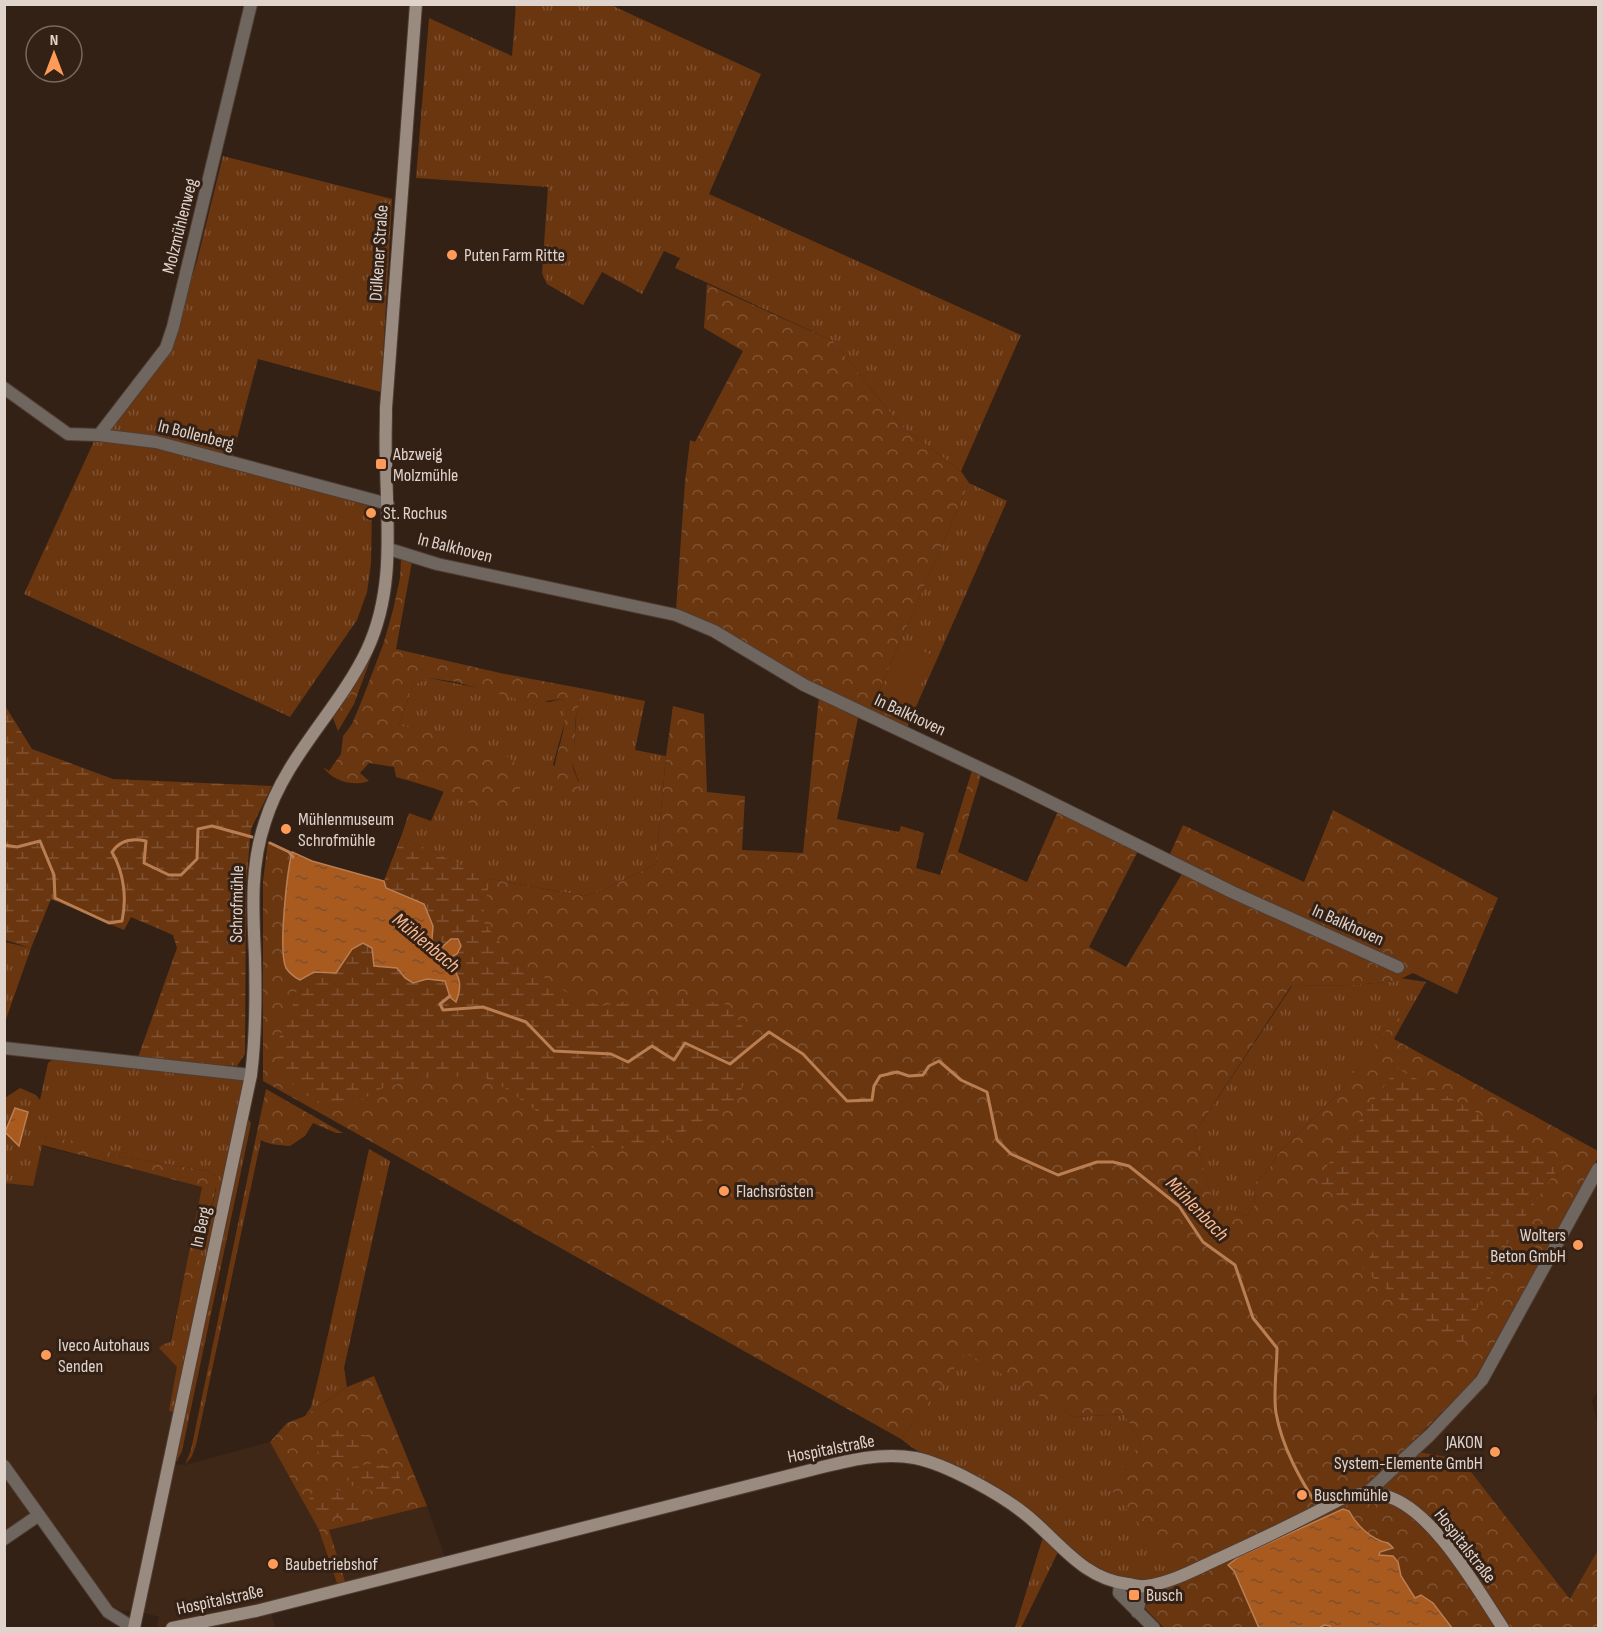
<svg xmlns="http://www.w3.org/2000/svg" width="1603" height="1633" viewBox="0 0 1603 1633" font-family="'Sofia Sans Condensed',sans-serif">
<style>
.built{fill:#3f2717}
.grass{fill:url(#grass-tufts)}
.forest{fill:url(#forest-crowns)}
.wetland{fill:url(#wetland-marsh)}
.park{fill:#6a3610}
.water{fill:url(#water-ripples);stroke:#ba7e53;stroke-width:1.5}
.lines{fill:none;stroke-linecap:round;stroke-linejoin:round}
.stream{stroke:#ba7e53;stroke-width:3}
.street-casing{stroke:#4f3d33;stroke-width:14}
.secondary-casing{stroke:#4f3d33;stroke-width:14}
.street{stroke:#706660;stroke-width:12}
.secondary{stroke:#9a8b81;stroke-width:12}
.poi-dot{fill:#fe9b58;stroke:#332116;stroke-width:2}
.labels{text-anchor:middle;dominant-baseline:central;stroke-width:6;stroke-linejoin:round;paint-order:stroke}
.street-label{font-size:18px;fill:#e0d3cc;stroke:#332116}
.poi-label{font-size:18px;fill:#e0d3cc;stroke:#332116;text-anchor:start}
.water-label{font-size:20px;font-style:italic;fill:#fab991;stroke:#332116}
</style>
<defs>
<pattern id="grass-tufts" width="24" height="20" patternUnits="userSpaceOnUse" patternTransform="scale(1.5)"><rect width="24" height="20" fill="#6a3610"/><path d="M3 7l-1-3M5 7V3M7 7l1-3M15 17l-1-3M17 17v-4M19 17l1-3" fill="none" stroke="#7f5232"/></pattern>
<pattern id="forest-crowns" width="20" height="18" patternUnits="userSpaceOnUse" patternTransform="scale(1.5)"><rect width="20" height="18" fill="#6a3610"/><path d="M2 6a3 3 0 1 1 6 0M12 15a3 3 0 1 1 6 0" fill="none" stroke="#7f5232"/></pattern>
<pattern id="wetland-marsh" width="20" height="14" patternUnits="userSpaceOnUse" patternTransform="scale(1.5)"><rect width="20" height="14" fill="#6a3610"/><path d="M1 5h8M5 5V1M11 12h8M15 12V8" fill="none" stroke="#7f5232"/></pattern>
<pattern id="water-ripples" width="26" height="14" patternUnits="userSpaceOnUse" patternTransform="scale(1.5)"><rect width="26" height="14" fill="#a95a1f"/><path d="M2 4q2-2 4 0t4 0M15 11q2-2 4 0t4 0" fill="none" stroke="#804f2b"/></pattern>
</defs>
<rect width="100%" height="100%" fill="#332116"/>
<path class="built" d="M20,1088L36,1095L42,1146L203,1187L167,1356L183,1374L163,1463L185,1465L270,1442L319,1530H329L427,1506L445,1557L346,1585L268,1602L275,1628H156L159,1617L138,1611H122L112,1606L95,1585L41,1511L5,1536L4,1098Z
M1598,1178V1390L1592,1401L1598,1425V1550L1571,1600L1461,1459L1418,1452L1483,1385Z"/>
<path class="grass" d="M516,5H611L761,74L709,194L1021,335L961,471L900,425L833,341L675,268L680,258L664,251L642,294L602,272L583,305L547,284L542,273L548,187L416,178L429,18L512,56Z
M223,156L392,199L381,392L258,359L232,458L112,432L110,426L168,350L197,261Z
M95,439L155,446L372,507L371,564L367,592L357,620L290,717L24,594Z
M969,483L1007,501L907,727L870,711Z
M429,678L549,702L561,699L565,702V721L553,765L579,782L571,761L574,749L577,704L585,689L645,701L635,750L666,756L656,864L603,890L584,896L490,879L401,837L409,813L431,821L444,791L478,806L496,817L399,725L413,685Z
M5,942L31,948L5,1022Z
M1400,978L1426,982L1405,1019H1396L1334,1098L1282,1149L1266,1173L1255,1183L1254,1206L1247,1216L1213,1205L1194,1134L1292,986L1354,985L1396,981Z
M56,1057L239,1077L244,1080L175,1412L169,1411L177,1367L159,1348L164,1344L171,1342L209,1219L216,1189V1176L209,1171L110,1155L44,1137L33,1186L5,1183V1098L20,1088L36,1095L40,1100L48,1063Z
M248,1119L251,1123L248,1138L182,1451L177,1461H174Z
M256,1137L261,1140L196,1445L192,1456L185,1465L191,1450Z
M369,1149L390,1161L344,1368L347,1387L305,1416L311,1407L319,1375Z
M966,1352L1075,1417L1124,1414L1141,1443L1180,1573C1158,1578 1133,1585 1112,1576C1081,1563 1059,1533 1032,1514C991,1484 939,1470 901,1439Z
M1043,1537L1058,1552L1021,1628H1015Z"/>
<path class="forest" d="M707,284L833,341L900,425L961,471L969,483L870,711L808,683L676,610L685,482L690,440L695,442L743,351L704,328Z
M401,559L412,562L396,649L500,673L585,689C572,714 577,724 574,750C573,755 571,759 572,764C574,776 584,783 574,794C543,779 557,760 562,736C565,724 565,714 565,702L561,699L531,703L456,682L429,678L413,685L399,725C420,730 504,748 514,762C525,777 520,801 512,816L496,818C465,797 432,787 396,777L394,767L369,763L360,773L369,781C353,787 333,781 323,767L329,771L341,754L343,736L352,724L362,700L383,645L393,610L400,578Z
M371,651L372,655L354,704L338,731L333,718L366,664Z
M819,696L859,713L837,819L899,832L901,826L924,833L916,868L940,875L973,767L982,772L958,852L1027,882L1059,809L1139,849L1089,947L1126,967L1183,872L1166,863L1183,825L1304,882L1333,810L1498,898L1457,994L1413,973L1396,981L1354,985L1291,986L1194,1134L1213,1204L1247,1216L1254,1206L1255,1183L1266,1173L1282,1149L1334,1098L1396,1018L1405,1019L1394,1039L1598,1151V1158L1475,1378L1407,1448L1418,1452L1461,1459L1570,1599L1598,1550V1628H1164L1144,1607L1150,1602L1151,1590L1179,1573L1107,1485L1141,1443L1124,1414L1075,1417L966,1353L901,1439L263,1081V881L268,841L292,852L288,870L405,978L384,881L401,837L490,879L584,896L603,890L656,864L666,756L673,706L704,714L707,792L745,796L742,850L803,853Z
M266,1089L343,1133H336L313,1123L305,1136L290,1146C278,1145 267,1145 256,1137Z
M43,1137L106,1145L111,1155L209,1171L216,1176V1187L187,1317L180,1334L171,1342L202,1187L42,1145Z
M374,1376L427,1506L329,1530L346,1585L338,1586L319,1530L270,1442L287,1423L305,1416L347,1387Z"/>
<path class="wetland" d="M4,704L32,749L113,779L272,786L251,829L246,884L245,1054L237,1066L137,1060L177,948L173,935L131,917L124,930L51,899L31,948L5,940Z
M401,837L490,879L482,920L510,955L574,997L602,1006L644,998H686L729,1005L744,1029L749,1048V1073L737,1099L684,1132L649,1148L605,1149L576,1146L555,1134L535,1110L508,1090L486,1078L449,1076L420,1078L380,1089L358,1102L331,1106L310,1098L284,1077L278,1060L279,1038L291,1011L300,980L314,972L336,973L352,949L363,942L372,948L374,966L397,968L405,978L413,983L427,979L445,981L447,991L458,973L450,964L451,956L447,941L442,947L435,946L432,939V926L401,894L386,888L384,881Z
M1397,1068L1563,1161L1502,1251L1460,1349L1362,1269L1381,1239L1317,1180Z
M342,1430L365,1435L369,1449L357,1457H332L318,1452L315,1442L319,1433Z
M374,1463L398,1468L401,1482C384,1494 370,1492 350,1485L348,1475L352,1467Z
M335,1489L358,1494L362,1507L350,1516H325L311,1511L308,1501L312,1493Z"/>
<path class="park" d="M905,643L934,656L910,709L881,696Z"/>
<path class="water" d="M292,852L312,861L384,881L386,888L424,904L433,926L432,939L435,946L442,947L451,939H458L461,946L457,954L451,957L450,964C461,977 462,987 456,1002L450,997L445,981L427,979L413,983L405,978L397,968L374,966L372,948L363,943L352,949L336,973L314,972L300,980C294,977 290,974 286,968C278,951 287,873 292,852Z
M15,1108L28,1112L19,1146L5,1132Z
M1343,1509L1349,1511C1357,1526 1372,1540 1388,1543L1393,1548L1380,1552L1379,1555L1393,1556L1398,1562L1401,1576L1415,1598L1421,1595L1433,1603L1452,1628H1331L1330,1626L1324,1625L1319,1628H1259L1234,1571L1228,1565L1240,1556Z"/>
<g class="lines">
<path class="stream" d="M270,843L289,852L293,857
M4,845L17,847L40,841L54,875L55,898L109,923L122,921C127,898 124,873 112,852C120,840 133,838 146,841L144,863L169,875H181L197,859L198,829L212,826L252,837
M450,996L440,1004L443,1010L483,1007L526,1022L554,1051L611,1054L628,1062L652,1046L674,1060L685,1043L730,1064L769,1032L803,1054L847,1101L872,1100L874,1086L880,1076L897,1072L909,1076L923,1075L929,1066L939,1061L961,1080L987,1092L997,1140L1011,1154L1058,1175L1097,1162H1113L1129,1166L1179,1206L1203,1242L1235,1265L1253,1318L1277,1348C1277,1367 1273,1394 1276,1413C1282,1447 1300,1479 1318,1507"/>
<defs>
<path id="street" d="M4,388L68,434L99,435L156,442L388,504
M99,435L166,348L173,327L251,4
M389,549L437,564L676,615L714,631L804,685L1018,786L1232,892L1398,967
M4,1048L251,1075
M4,1466L108,1612L134,1628
M1366,1494L1430,1435L1482,1380L1598,1169
M4,1539L39,1515
M1120,1583L1119,1593L1154,1628
M1137,1612L1144,1586"/>
<path id="secondary" d="M134,1628L251,1075C256,1036 256,997 255,957C253,911 250,866 265,822C285,757 338,711 367,650C395,590 387,527 386,462C385,444 386,426 386,408L416,4
M172,1628L256,1611L803,1472C839,1463 878,1451 915,1458C946,1464 1000,1494 1025,1514C1058,1540 1082,1579 1128,1584C1134,1585 1140,1587 1146,1586C1171,1583 1196,1569 1218,1559C1260,1540 1301,1520 1341,1499C1356,1494 1371,1491 1386,1496C1433,1509 1477,1589 1503,1628"/>
</defs>
<use href="#street" class="street-casing"/>
<use href="#secondary" class="secondary-casing"/>
<use href="#street" class="street"/>
<use href="#secondary" class="secondary"/>
</g>
<g class="poi-dot">
<circle cx="452" cy="255" r="6"/>
<rect x="375" y="458" width="12" height="12" rx="3"/>
<circle cx="371" cy="513" r="6"/>
<circle cx="286" cy="829" r="6"/>
<circle cx="724" cy="1191" r="6"/>
<circle cx="1578" cy="1245" r="6"/>
<circle cx="46" cy="1355" r="6"/>
<circle cx="1495" cy="1452" r="6"/>
<circle cx="1302" cy="1495" r="6"/>
<circle cx="273" cy="1564" r="6"/>
<rect x="1128" y="1589" width="12" height="12" rx="3"/>
</g>
<g class="labels">
<g class="street-label">
<text transform="translate(180 226) rotate(-76)">Molzmühlenweg</text>
<text transform="translate(379 253) rotate(-86)">Dülkener Straße</text>
<text transform="translate(196 435) rotate(14)">In Bollenberg</text>
<text transform="translate(455 548) rotate(14)">In Balkhoven</text>
<text transform="translate(910 715) rotate(25)">In Balkhoven</text>
<text transform="translate(237 904) rotate(-89)">Schrofmühle</text>
<text transform="translate(1348 925) rotate(24)">In Balkhoven</text>
<text transform="translate(201 1227) rotate(-78)">In Berg</text>
<text transform="translate(831 1449) rotate(-11)">Hospitalstraße</text>
<text transform="translate(1465 1546) rotate(52)">Hospitalstraße</text>
<text transform="translate(220 1600) rotate(-12)">Hospitalstraße</text>
</g>
<g class="poi-label">
<text x="464" y="255">Puten Farm Ritte</text>
<text x="393" y="454">Abzweig<tspan x="393" dy="21">Molzmühle</tspan></text>
<text x="383" y="513">St. Rochus</text>
<text x="298" y="819">Mühlenmuseum<tspan x="298" dy="21">Schrofmühle</tspan></text>
<text x="736" y="1191">Flachsrösten</text>
<text x="1566" y="1235" text-anchor="end">Wolters<tspan x="1566" dy="21">Beton GmbH</tspan></text>
<text x="58" y="1345">Iveco Autohaus<tspan x="58" dy="21">Senden</tspan></text>
<text x="1483" y="1442" text-anchor="end">JAKON<tspan x="1483" dy="21">System-Elemente GmbH</tspan></text>
<text x="1314" y="1495">Buschmühle</text>
<text x="285" y="1564">Baubetriebshof</text>
<text x="1146" y="1595">Busch</text>
</g>
<g class="water-label">
<text transform="translate(426 943) rotate(40)">Mühlenbach</text>
<text transform="translate(1197 1209) rotate(46)">Mühlenbach</text>
</g>
</g>
<rect width="1603" height="1633" fill="none" stroke="#e0d3cc" stroke-width="12"/>
<g transform="translate(54 54)"><circle r="28" fill="#332116" stroke="#78685f" stroke-width="1.5"/>
<path d="M0-4.5L10 22L0 15L-10 22Z" fill="#fe9b58"/>
<text y="-9" font-size="16" font-weight="bold" text-anchor="middle" fill="#e0d3cc">N</text>
</g>
</svg>
